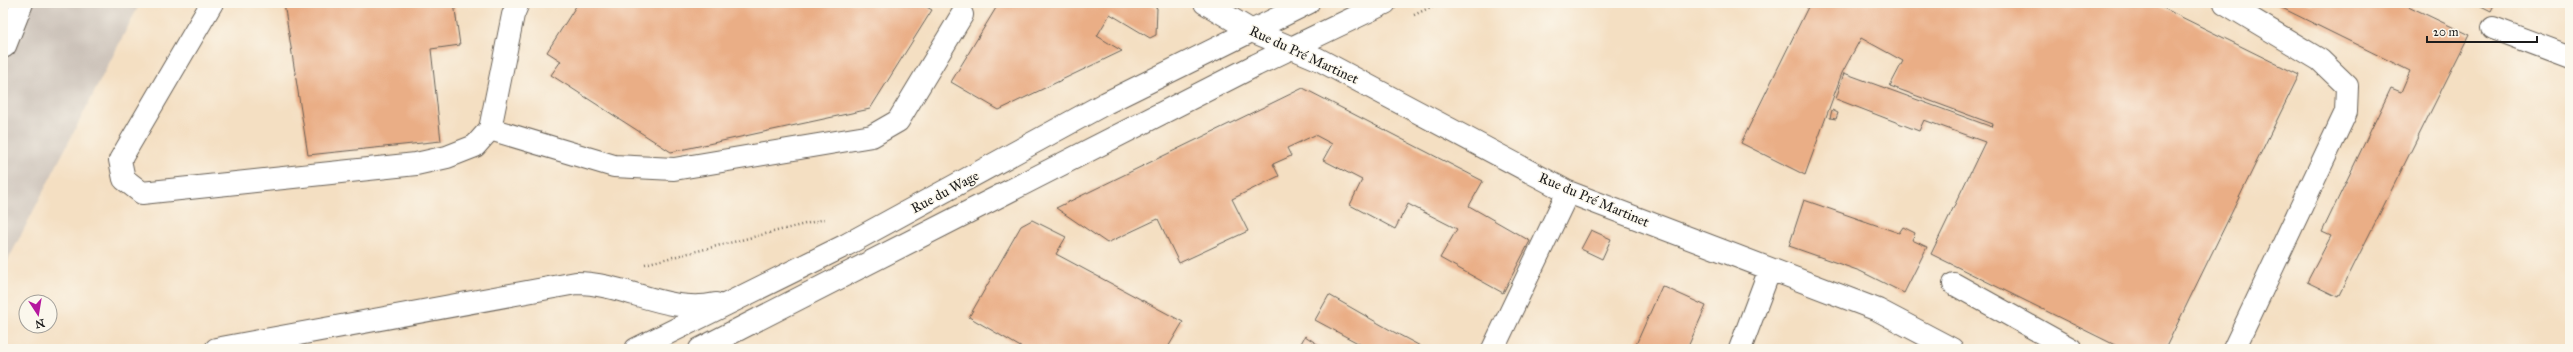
<svg xmlns="http://www.w3.org/2000/svg" width="2573" height="352" viewBox="0 0 2573 352" font-family="'IM FELL Great Primer',serif">
<style>
.industrial{fill:#ccc2b9}
.building{fill:#eaae86}
.lines{fill:none;stroke-linecap:round;stroke-linejoin:round}
.minor-casing{stroke:#686056;stroke-width:24}
.path{stroke:#686056;stroke-width:2.5;stroke-dasharray:1 3;stroke-linecap:butt}
.minor{stroke:#fff;stroke-width:22}
.labels{text-anchor:middle;dominant-baseline:central;stroke-width:3;stroke-linejoin:round;paint-order:stroke}
.street-label{font-size:14px;fill:#1c1c1c;stroke:#fbf7ec}
</style>
<rect width="100%" height="100%" fill="#fbf7ec"/>
<filter id="ink" filterUnits="userSpaceOnUse"><feTurbulence type="fractalNoise" baseFrequency=".025" numOctaves="2"/><feDisplacementMap in="SourceGraphic" scale="8" xChannelSelector="R" yChannelSelector="G"/><feConvolveMatrix kernelMatrix="1 2 1 2 8 2 1 2 1" color-interpolation-filters="sRGB"/></filter>
<filter id="wash" filterUnits="userSpaceOnUse"><feTurbulence type="fractalNoise" baseFrequency=".012" numOctaves="4" result="noise"/><feDisplacementMap in="SourceGraphic" scale="16" xChannelSelector="R" yChannelSelector="G"/><feGaussianBlur stdDeviation="0.9" result="paint"/><feColorMatrix in="noise" values="0 0 0 0 0 0 0 0 0 0 0 0 0 0 0 0 0 1.4 0 .05"/><feComposite in="paint" operator="in"/></filter>
<g filter="url(#wash)">
<rect width="100%" height="100%" fill="#f4dfc2"/>
<path class="industrial" d="M16,3H140L3,270V27Z"/>
<g id="blocks">
<path class="building" d="M284,3H454L460,45L431,49L441,141L308,155Z
M578,3H920L932,10L870,109L671,152L551,75L561,61L547,52Z
M999,3H1150L1157,8L1156,35L1150,38L1110,14L1097,36L1122,51L999,110L951,82Z
M1810,3H2153L2299,75L2165,349H2123L1931,254L1985,142L1924,120L1919,131L1836,99L1844,73L1992,127L1993,124L1890,86L1903,61L1861,38L1842,73L1805,175L1741,143Z
M2272,3H2402L2469,35L2338,297L2307,282L2331,236L2322,232L2391,88L2401,92L2410,71Z
M2475,3H2495L2491,11Z
M1303,88L1483,181L1469,206L1530,241L1503,293L1440,258L1457,229L1408,204L1395,229L1350,205L1362,180L1323,160L1332,144L1315,135L1287,148L1291,156L1273,164L1279,176L1232,199L1248,231L1179,263L1158,219L1107,243L1056,208Z
M1832,110L1838,113L1836,119L1830,118Z
M1804,200L1899,233L1903,227L1915,233L1912,240L1927,247L1904,293L1860,271L1789,246Z
M1032,220L1066,237L1056,254L1183,322L1167,349H1024L969,317L1021,226Z
M1591,230L1611,239L1602,259L1581,249Z
M1662,286L1706,306L1687,349H1634Z
M1329,295L1392,331L1426,349H1369L1315,320Z
M1305,336L1325,349H1298Z"/>
</g>
</g>
<g filter="url(#ink)">
<use href="#blocks" fill-opacity="0" stroke="#686056" stroke-width="1"/>
<g class="lines">
<defs>
<path id="minor" d="M212,3L120,160L124,179L142,193L416,164L447,157L475,146L490,129L513,15L518,3
M1205,3L1252,31L1318,59L1568,192L1878,310L1952,349
M2225,3L2320,60L2347,86L2346,112L2234,349
M2493,28L2570,57
M3,47L5,46L22,3
M490,129L614,166L674,169L872,136L898,121L962,15
M1954,284L2071,349
M216,349L576,283C625,283 668,315 716,304
M636,349L846,245L1106,103L1308,3
M700,349L1256,65L1385,3
M1493,349L1568,192
M1740,349L1770,269"/>
</defs>
<use href="#minor" class="minor-casing"/>
<path class="path" d="M1414,15L1439,3
M645,264L825,219"/>
<use href="#minor" class="minor"/>
</g>
</g>
<g class="labels">
<g class="street-label">
<text transform="translate(1304 55) rotate(25)">Rue du Pré Martinet</text>
<text transform="translate(945 192) rotate(-28)">Rue du Wage</text>
<text transform="translate(1594 200) rotate(23)">Rue du Pré Martinet</text>
</g>
</g>
<rect width="2573" height="352" fill="none" stroke="#fbf7ec" stroke-width="16"/>
<g transform="translate(38 314) rotate(168)"><circle r="19" fill="#fbf7ec" stroke="#a29f99"/>
<path d="M0-3L7 15L0 10L-7 15Z" fill="#b5179e"/>
<text y="-6" font-size="11" font-weight="bold" text-anchor="middle" fill="#1c1c1c">N</text>
</g>
<path d="M2427 36v6h110v-6" fill="none" stroke="#1c1c1c" stroke-width="2"/>
<text x="2433" y="36" font-size="12" fill="#1c1c1c" stroke="#fbf7ec" stroke-width="3" paint-order="stroke">20 m</text>
</svg>
